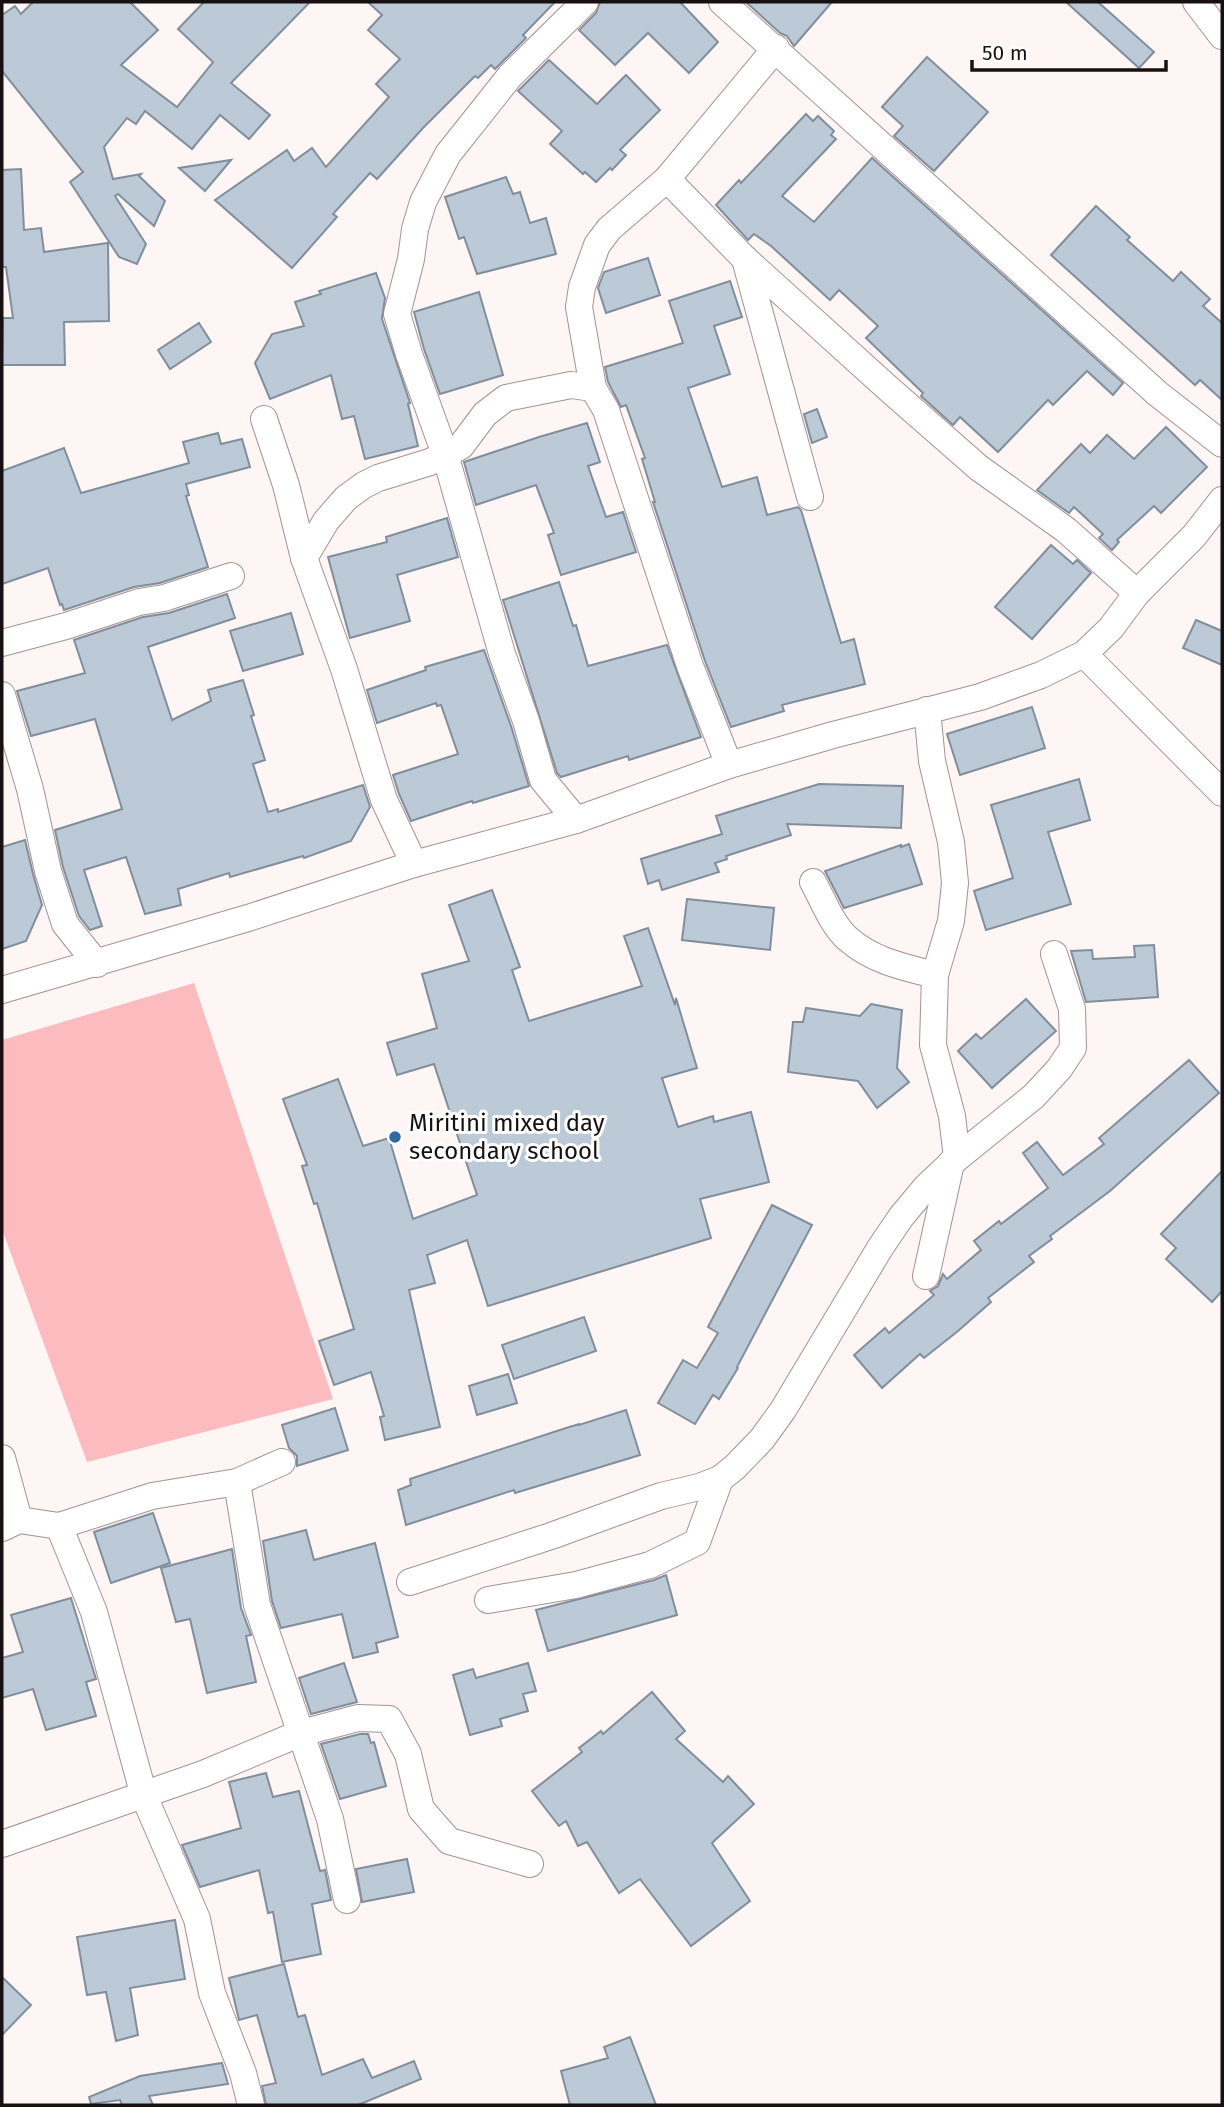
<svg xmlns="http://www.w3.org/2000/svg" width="1224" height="2107" viewBox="0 0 1224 2107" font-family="'Fira Sans',sans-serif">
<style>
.green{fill:#fbbbbf}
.building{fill:#bccad8;stroke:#818e9b;stroke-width:2}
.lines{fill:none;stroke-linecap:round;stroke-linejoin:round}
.minor-casing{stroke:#a69192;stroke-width:28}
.minor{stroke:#fff;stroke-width:26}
.poi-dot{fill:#2d6ba2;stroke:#fff;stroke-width:2.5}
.labels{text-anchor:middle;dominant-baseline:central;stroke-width:6;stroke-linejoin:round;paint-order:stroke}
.poi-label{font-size:24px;fill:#181111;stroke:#fff;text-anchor:start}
</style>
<rect width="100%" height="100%" fill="#fef5f5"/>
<!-- green -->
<polygon class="green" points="194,983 333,1399 87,1462 2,1229 2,1040"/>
<!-- building -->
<g class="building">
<polygon points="33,2 130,2 158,30 121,65 177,107 213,62 178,29 204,2 310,2 231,83 270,115 249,139 220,115 192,149 145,111 136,124 127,118 104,147 113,179 141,174 139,176 165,201 154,226 118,194 115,196 146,244 137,264 119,257 70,182 83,172 2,71 2,15 15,6 21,14"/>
<polygon points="368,2 555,2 523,35 526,38 495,69 491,65 478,78 475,76 422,129 377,179 370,173 333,214 337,217 292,268 215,200 287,150 294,161 312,148 326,167 389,97 376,84 400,59 368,30 382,15"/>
<polygon points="600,2 680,2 718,42 689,73 648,33 615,65 579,30 596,13"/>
<polygon points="746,2 832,2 794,46 787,36 780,33"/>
<polygon points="1066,2 1098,2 1154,52 1139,68"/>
<polygon points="927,57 988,112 934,171 894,136 903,126 882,107"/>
<polygon points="549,60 597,104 626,75 660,110 620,150 626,155 612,170 610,168 596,182 585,172 583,174 550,144 562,131 518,91"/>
<polygon points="806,114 813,121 818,116 834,131 831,135 836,139 782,196 814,222 872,158 1123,383 1113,395 1087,371 1053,405 1048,400 998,452 960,417 953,425 921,396 923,393 866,338 878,326 839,290 830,300 771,246 754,234 748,240 716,205 739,180 741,183"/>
<polygon points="231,160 205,191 179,168"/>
<polygon points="21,169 24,230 41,228 44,252 108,243 109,321 64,322 65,365 2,365 3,318 13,318 6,267 2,267 2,170"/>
<polygon points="506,177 513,194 520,192 530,223 546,218 556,254 477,274 464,237 459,239 445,197"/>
<polygon points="1096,206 1130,237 1127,240 1173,281 1181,272 1210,299 1203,306 1222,323 1222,400 1200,380 1195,385 1051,255"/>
<polygon points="648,258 660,295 606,313 598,288 604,272"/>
<polygon points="376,273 385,298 382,319 410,403 408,404 418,446 365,459 354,416 342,419 331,375 270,399 255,363 272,334 304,326 295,302 321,294 319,291"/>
<polygon points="730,281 742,317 714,326 730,374 688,388 722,487 757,477 767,515 798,507 801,510 841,643 854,639 865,684 782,705 784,711 731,727 705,661 653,502 655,502 642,459 645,458 626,405 621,407 608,382 605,367 683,343 669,301"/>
<polygon points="479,292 503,375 440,394 424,349 414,312"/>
<polygon points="199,323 211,342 170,369 158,350"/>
<polygon points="817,409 827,437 812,443 804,414"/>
<polygon points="587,423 600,462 588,466 606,517 623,512 636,552 561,575 548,535 554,533 536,485 476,505 464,462 539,437"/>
<polygon points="1166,427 1207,467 1161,513 1154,506 1117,540 1119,542 1112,550 1099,538 1103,534 1074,507 1069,513 1037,490 1081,444 1090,453 1107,435 1134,459"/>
<polygon points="218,433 221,444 242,439 250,467 186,484 189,495 186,496 208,567 160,583 134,587 64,610 62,604 60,605 48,568 2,584 2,471 64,448 81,493 189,463 183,442"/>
<polygon points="447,518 458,557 397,575 410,621 350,638 328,557 387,542 386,537"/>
<polygon points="1051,545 1073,564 1077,560 1091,573 1032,639 995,607"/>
<polygon points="559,582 573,626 576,625 588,666 667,645 701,737 629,760 628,756 561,777 557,773 503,600"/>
<polygon points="227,594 235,618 148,647 172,720 211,701 208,690 243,680 254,715 251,716 265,760 253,764 268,812 278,809 278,812 363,785 370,807 351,841 304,858 303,856 230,877 229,873 178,889 181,905 145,914 126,857 84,870 102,926 90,930 79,916 63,867 55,830 122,809 95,719 31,736 17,691 85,673 74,640 143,617 169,613"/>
<polygon points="291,613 303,654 243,671 230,631"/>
<polygon points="1196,620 1222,631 1222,665 1183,648"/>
<polygon points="484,650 511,726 529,786 473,803 472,801 411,821 399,794 393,775 458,754 441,705 437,706 436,703 377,723 367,690 426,670 425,667"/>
<polygon points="1032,707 1045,748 960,775 947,734"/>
<polygon points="1079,779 1090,820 1048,832 1071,904 986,930 974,891 1013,878 991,805"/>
<polygon points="819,784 903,786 901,828 787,824 791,835 726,856 727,859 715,863 719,872 662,890 659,880 648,884 641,859 722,834 716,816"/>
<polygon points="25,840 33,874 42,905 26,941 2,949 2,847"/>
<polygon points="909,844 922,884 844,908 825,871 901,845 901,847"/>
<polygon points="492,890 520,967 512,970 529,1021 642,986 624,936 648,928 675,1005 676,998 697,1068 662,1078 678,1127 713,1116 714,1122 751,1112 769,1182 700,1199 711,1238 488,1306 467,1240 427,1255 435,1283 409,1290 440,1427 385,1440 380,1417 384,1416 371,1372 334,1385 319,1341 354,1329 317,1203 314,1204 302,1166 307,1165 283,1099 338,1079 363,1146 389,1138 413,1219 477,1195 434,1064 397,1075 387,1043 437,1028 422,974 469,961 449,905"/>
<polygon points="687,899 774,908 770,950 682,940"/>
<polygon points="1154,945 1158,997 1086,1002 1071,951 1092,950 1093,959 1135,957 1134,946"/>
<polygon points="1026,999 1056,1031 992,1088 958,1051 976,1034 981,1039"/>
<polygon points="871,1004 902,1010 897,1068 909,1082 877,1108 858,1081 788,1072 793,1022 803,1022 806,1008 860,1016"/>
<polygon points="1189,1060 1219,1093 1110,1191 1050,1236 1052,1239 1029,1256 1034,1262 988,1298 991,1302 958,1331 924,1358 920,1354 882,1388 854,1355 885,1328 889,1333 934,1295 930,1291 938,1286 943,1274 947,1279 981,1250 974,1241 999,1221 1001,1224 1048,1188 1023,1153 1037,1142 1063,1175 1104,1144 1099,1138"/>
<polygon points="1222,1171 1222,1291 1212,1302 1166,1259 1176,1248 1161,1234"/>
<polygon points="772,1205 812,1225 737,1367 738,1368 719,1399 713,1395 695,1424 658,1403 683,1360 697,1368 718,1333 708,1327"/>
<polygon points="584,1317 596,1351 514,1379 502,1345"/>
<polygon points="508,1374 517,1403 477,1415 469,1386"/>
<polygon points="335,1408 348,1450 297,1466 297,1456 289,1448 282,1425"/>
<polygon points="626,1410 640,1455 515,1493 514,1490 406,1525 398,1490 411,1485 410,1479 566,1428 579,1424 579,1425"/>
<polygon points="153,1513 170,1563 111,1583 94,1532"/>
<polygon points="306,1530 314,1560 375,1543 398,1637 376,1643 378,1652 353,1658 342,1614 281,1628 272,1601 263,1541"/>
<polygon points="232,1549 241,1608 251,1635 246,1636 256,1682 207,1693 190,1619 176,1622 161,1568"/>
<polygon points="666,1575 677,1615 548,1651 536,1610 654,1580"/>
<polygon points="71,1598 96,1679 86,1682 96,1716 46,1730 33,1689 2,1698 2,1658 23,1652 11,1615"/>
<polygon points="344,1663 357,1702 311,1714 299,1678"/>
<polygon points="528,1663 536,1691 523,1694 528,1711 500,1719 502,1726 470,1735 453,1675 473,1669 476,1678"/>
<polygon points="652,1692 685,1731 676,1739 723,1782 728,1776 754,1804 712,1843 750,1901 691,1946 640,1879 619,1893 587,1842 578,1846 566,1821 559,1826 532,1791 582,1752 579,1748 601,1731 603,1734"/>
<polygon points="360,1734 368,1734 371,1743 374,1742 386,1786 340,1799 321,1744"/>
<polygon points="266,1773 273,1797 299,1791 320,1871 325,1870 331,1900 312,1904 321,1954 282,1962 273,1912 268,1913 259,1870 200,1887 182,1845 241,1828 229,1782"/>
<polygon points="407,1859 414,1892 362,1902 356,1869"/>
<polygon points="175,1920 185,1979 130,1988 138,2035 116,2041 106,1992 87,1995 77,1937"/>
<polygon points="284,1964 298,2017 305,2015 322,2075 363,2059 372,2078 414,2061 421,2079 358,2105 266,2105 262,2086 276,2083 257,2015 239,2020 229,1978"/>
<polygon points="2,1977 31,2005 2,2035"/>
<polygon points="630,2037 656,2105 570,2105 561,2071 608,2058 604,2047"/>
<polygon points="222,2063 228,2084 149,2096 153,2105 122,2105 120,2100 91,2104 89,2097 140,2076"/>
</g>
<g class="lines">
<defs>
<g id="minor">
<polyline points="722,2 1158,394 1222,444"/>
<polyline points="1196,2 1222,36"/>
<polyline points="667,179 745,259 890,390 979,468 1066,530 1137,593"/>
<polyline points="745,259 810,497"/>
<polyline points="264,419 286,485 304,558 344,669 384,800 414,864"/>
<polyline points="304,558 326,521 346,498 364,485 378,478 430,462 461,446 485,414 506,398 571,385 593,388"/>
<polyline points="2,643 66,626 139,602 164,598 231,576"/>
<polyline points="1084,654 1222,793"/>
<polyline points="2,695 30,789 48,871 65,924 97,964"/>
<polyline points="927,710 932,761 951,842 955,883 951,921 935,975 933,1045 952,1116 957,1158"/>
<polyline points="729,765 690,666 606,410 593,388 579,307 582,287 597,245 609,229 667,179 776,48"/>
<polyline points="576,820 543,780 526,721 502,654 445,454 409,354 397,314 411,259 415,229 423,202 448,154 510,76 585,2"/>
<path d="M 813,882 C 823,900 832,925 848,939 C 873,961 904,967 935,975"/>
<polyline points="2,990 248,918 414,864 576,820 729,765 833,735 980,697 1041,675 1084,654 1111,628 1137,593 1194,536 1222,500"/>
<polyline points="926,1276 951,1163"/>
<polyline points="2,1458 19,1520"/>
<polyline points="237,1482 257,1605 330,1819 347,1900"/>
<polyline points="59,1526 94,1612 144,1796 197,1919 212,1993 243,2073 251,2105"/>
<polyline points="2,1528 19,1520 59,1526 152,1496 237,1482 282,1462"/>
<polyline points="410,1582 551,1536 661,1496 699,1487 720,1479 735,1467 762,1439 783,1410 880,1248 901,1217 926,1187 957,1158 1034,1096 1059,1069 1073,1048 1072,1009 1054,954"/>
<polyline points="488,1600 576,1585 650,1565 697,1542 720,1479"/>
<polyline points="2,1844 203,1774 301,1733 358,1718 389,1719 408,1754 421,1809 449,1841 530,1864"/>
</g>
</defs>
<!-- minor casing -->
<use href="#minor" class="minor-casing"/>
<!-- minor -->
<use href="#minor" class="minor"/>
</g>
<!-- markers -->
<circle class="poi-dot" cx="395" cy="1137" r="7"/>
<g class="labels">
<!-- poi labels -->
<g class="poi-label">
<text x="409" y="1123">Miritini mixed day<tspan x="409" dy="28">secondary school</tspan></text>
</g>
</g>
<!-- border -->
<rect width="1224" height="2107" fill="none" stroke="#181111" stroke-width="7"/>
<!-- scale -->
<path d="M972 60v10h194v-10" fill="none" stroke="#181111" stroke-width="3.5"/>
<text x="982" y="60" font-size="21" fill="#181111" stroke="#ffffff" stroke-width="5" paint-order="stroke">50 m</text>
</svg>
